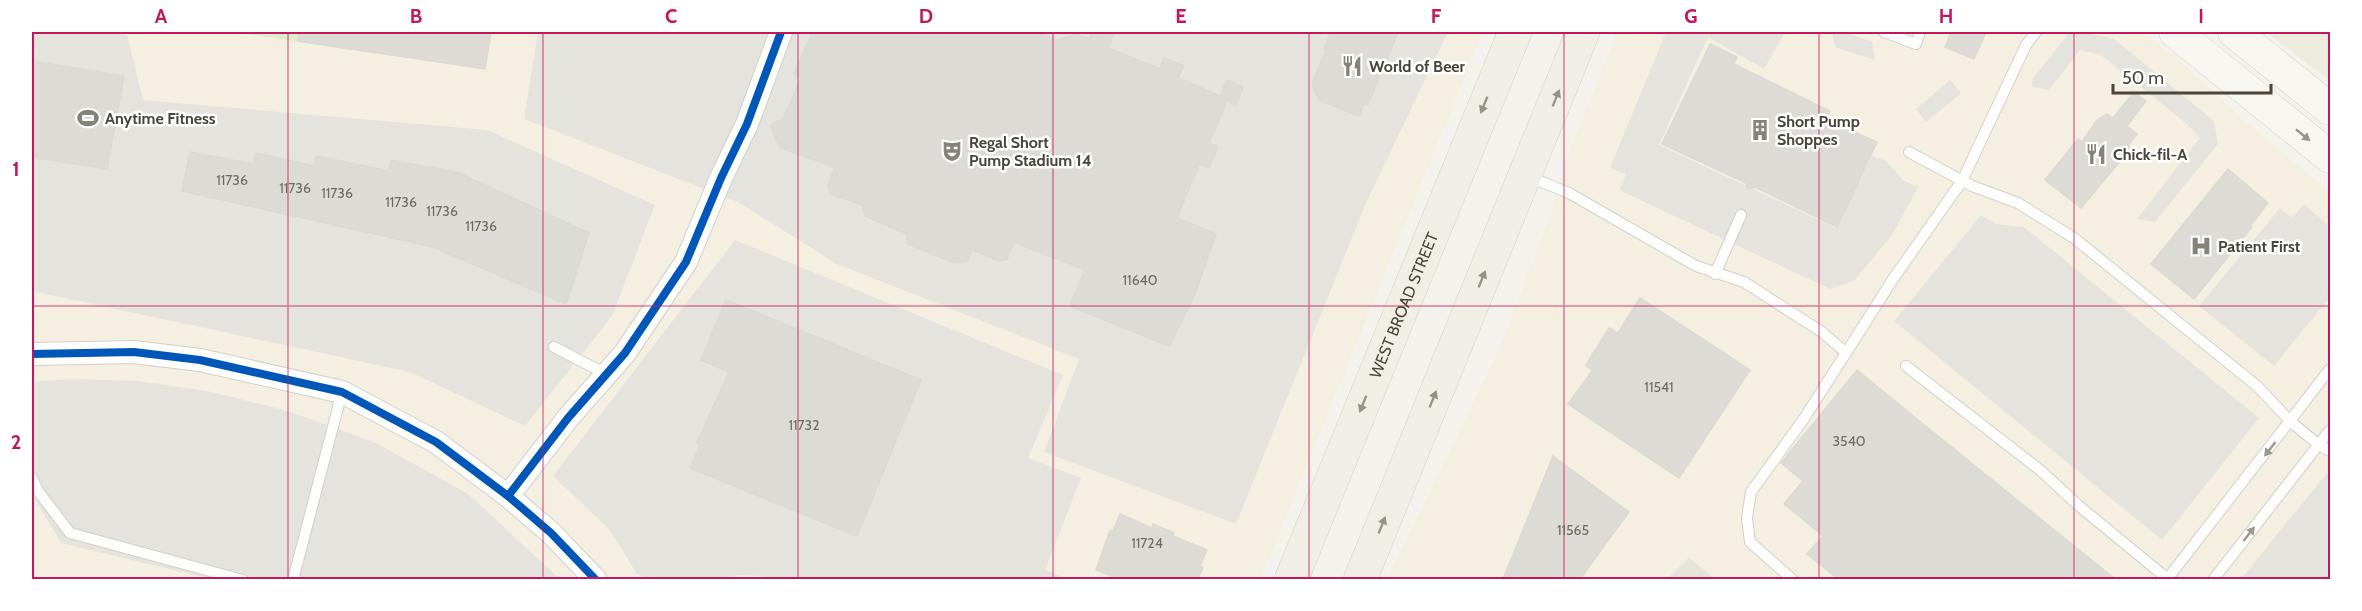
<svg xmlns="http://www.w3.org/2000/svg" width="2362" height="611" viewBox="0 0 2362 611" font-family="Cabin,sans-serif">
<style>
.residential{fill:#e7e4db}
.commercial{fill:#f5efe1}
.education{fill:#edebdd}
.green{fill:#dcedce}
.parking{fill:#e5e3de;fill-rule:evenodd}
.building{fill:#dddbd5;stroke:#dbd9d3;stroke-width:1.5}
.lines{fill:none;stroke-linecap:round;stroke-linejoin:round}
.service-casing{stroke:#d1d0cb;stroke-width:12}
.minor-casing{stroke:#d1d0cb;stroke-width:24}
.secondary-casing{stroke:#d2d0c4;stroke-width:33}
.primary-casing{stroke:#d5d0bb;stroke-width:34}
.service{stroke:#fdfdfc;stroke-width:10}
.minor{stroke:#fdfdfc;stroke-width:22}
.secondary{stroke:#f7f6f1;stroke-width:32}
.primary{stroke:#f1efe5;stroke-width:33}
.cycleway-casing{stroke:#fff;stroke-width:11}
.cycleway{stroke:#0057b8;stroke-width:8}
.oneway{fill:#959286}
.oneway2{fill:#98958b}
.oneway3{fill:#9b9890}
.grid{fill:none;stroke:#c2185b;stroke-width:1.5;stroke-opacity:0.55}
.labels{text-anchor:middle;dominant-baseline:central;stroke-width:5;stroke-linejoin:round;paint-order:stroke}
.number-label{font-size:14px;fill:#706b60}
.poi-label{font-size:16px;font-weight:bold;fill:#4a4538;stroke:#fff;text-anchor:start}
.street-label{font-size:16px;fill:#4a4538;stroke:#fff}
.neatline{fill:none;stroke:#c2185b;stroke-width:2}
.grid-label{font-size:20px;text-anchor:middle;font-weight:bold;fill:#c2185b}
</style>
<rect width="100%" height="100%" fill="#f3f2ed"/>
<!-- residential -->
<polygon class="residential" points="1689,557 1716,579 1666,580"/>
<!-- commercial -->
<g class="commercial">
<polygon points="32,32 1483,32 1260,580 32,579"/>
<polygon points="1617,32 2142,32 2186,66 2241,118 2330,192 2330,579 1716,580 1689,557 1666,579 1386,580 1500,348 1552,211 1566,161"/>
</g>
<!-- education -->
<polygon class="education" points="2266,32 2330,32 2330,81"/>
<!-- green -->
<polygon class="green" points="233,32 357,32 354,50"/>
<!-- parking -->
<g class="parking">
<path d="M 32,32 L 109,32 L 127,35 L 143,100 L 487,130 L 655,205 L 612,316 L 525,426 L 410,372 L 32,291 L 32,157 L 107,169 L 124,76 L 32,61 ZM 190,152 L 253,164 L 256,153 L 314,166 L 317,156 L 389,171 L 391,161 L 412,241 L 183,191 Z"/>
<path d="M 538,32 L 847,32 L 844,40 L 820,32 L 811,35 L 794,74 L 801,78 L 783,119 L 770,125 L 780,148 L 835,167 L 828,184 L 830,194 L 855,202 L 865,196 L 863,206 L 865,216 L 907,234 L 907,245 L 955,263 L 968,261 L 972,250 L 999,261 L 1007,259 L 1014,242 L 1073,266 L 1083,255 L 1104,201 L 1108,202 L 1124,161 L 1123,154 L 1095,143 L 1101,127 L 1101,120 L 1065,106 L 1064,101 L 1014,81 L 1016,76 L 1067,96 L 1070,103 L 1104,115 L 1109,127 L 1104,140 L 1126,150 L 1131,163 L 1121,188 L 1179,213 L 1199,164 L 1210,167 L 1218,147 L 1209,143 L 1227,101 L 1236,105 L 1243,87 L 1227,81 L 1220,96 L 1178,78 L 1183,66 L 1165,58 L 1160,69 L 1108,48 L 1113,34 L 1107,32 L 1331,32 L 1324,48 L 1326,50 L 1313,82 L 1315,84 L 1314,88 L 1319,100 L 1359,116 L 1364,103 L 1369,104 L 1398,32 L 1448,32 L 1366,203 L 1236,524 L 1044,452 L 1079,359 L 837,264 L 738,202 L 524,119 ZM 1116,194 L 1216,234 L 1195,294 L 1169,346 L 1070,306 Z"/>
<polygon points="1034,32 1092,32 1089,39 1076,34 1064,38 1062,42 1048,36 1046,42 1031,36"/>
<polygon points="1666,32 1779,32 1784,34 1764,69 1708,37 1659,145 1836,228 1872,156 1886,161 1903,180 1918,187 1892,235 1854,281 1830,289 1619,190 1626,174 1610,168"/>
<polygon points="1832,32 1845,32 1872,42 1875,60 1835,47"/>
<polygon points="2070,32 2082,32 2114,39 2214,121 2218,144 2155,222 2137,219 2200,138 2187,124 2101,55 2080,50 2049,90 2032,87 2033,78"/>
<polygon points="1950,80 1961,93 1926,122 1916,109"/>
<polygon points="2304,204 2330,227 2330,297 2274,366 2199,306 2280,208 2292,218"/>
<polygon points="1981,215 1995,224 2024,227 2259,418 2162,540 1894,321"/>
<polygon points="735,240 1063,375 1028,458 1081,478 1045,570 1069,579 769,580 761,576 739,575 723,579 650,580 637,574 609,529 553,476"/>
<polygon points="69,379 138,381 207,391 288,411 376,443 468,494 560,579 211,579 61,543 32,494 32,382"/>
<polygon points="2327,473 2330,476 2330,579 2241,579"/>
</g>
<!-- building -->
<g class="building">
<polygon points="299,32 491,32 485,69 298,41"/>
<polygon points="821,32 1034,32 1058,40 1076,34 1089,39 1092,32 1114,32 1108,48 1160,69 1164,58 1184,66 1178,78 1220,96 1227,80 1243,87 1236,105 1227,101 1209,143 1218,147 1209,168 1199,164 1177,218 1216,234 1195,294 1169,346 1070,306 1085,270 1014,242 1007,259 999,261 972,250 968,261 955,263 907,244 907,234 865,216 863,205 830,194 828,184 835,167 780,148 770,125 783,119 801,78 794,74 811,35"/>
<polygon points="1331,32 1398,32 1368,105 1364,103 1359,116 1319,100 1312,85 1326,50 1324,49"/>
<polygon points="1951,32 1986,32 1974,59 1945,47"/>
<polygon points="1710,44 1737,57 1734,64 1830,111 1826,119 1877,142 1837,227 1755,187 1748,189 1746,183 1662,144"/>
<polygon points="32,61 124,76 107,169 32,157"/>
<polygon points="2134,92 2146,101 2127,126 2137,134 2128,145 2131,148 2081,208 2045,180 2078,139 2082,142 2097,120 2107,114 2113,118"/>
<polygon points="190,152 253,164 256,153 314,166 317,156 389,171 391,160 457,172 589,233 566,304 433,247 182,191"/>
<polygon points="2228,169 2268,203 2250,226 2252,227 2194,299 2151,264"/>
<polygon points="1640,298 1750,370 1679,478 1568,404 1592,371 1586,365 1609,328 1618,333"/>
<polygon points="726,300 921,380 857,536 690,468 700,445 697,443 729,372 701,360"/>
<polygon points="1857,370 1917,419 2115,579 1838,579 1807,554 1823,536 1784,504 1803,481 1781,463"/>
<polygon points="1553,456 1629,512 1580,579 1503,579"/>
<polygon points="1120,514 1152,528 1153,524 1174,533 1173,536 1207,550 1200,566 1203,567 1198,579 1120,579 1096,570 1110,530 1113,531"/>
</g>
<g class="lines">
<defs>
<g id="service">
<polyline points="1884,32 1916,44 1920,32"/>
<polyline points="1909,152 1972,186 2018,203 2074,238 2257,386 2291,422 2319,445 2330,451"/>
<polyline points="1527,176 1569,193 1696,266 1744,282 1822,332 1846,353 1893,279 1962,181 2026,45 2036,32"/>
<polyline points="1715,274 1741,215"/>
<polyline points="554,347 606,374"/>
<polyline points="1906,366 2040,470 2079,506 2169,580"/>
<polyline points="32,478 38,491 70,533 243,580"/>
<polyline points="2168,578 2330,369"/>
<polyline points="293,580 342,392"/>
<polyline points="1793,580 1750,542 1747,518 1751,492 1803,420 1846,353"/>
<polyline points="2213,580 2330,430"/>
</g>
<g id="minor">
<polyline points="32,354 134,352 200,360 342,392 436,442 508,496 551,533 596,580"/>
<polyline points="508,496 568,418 625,353 686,262 721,178 747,124 781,32"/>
</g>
<g id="secondary">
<polyline points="2175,32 2330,157"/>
<polyline points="2234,32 2330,109"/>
</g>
<g id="primary">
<path id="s1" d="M 1291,580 L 1515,32"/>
<polyline points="1360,580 1583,32"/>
</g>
</defs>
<!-- service casing -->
<use href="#service" class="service-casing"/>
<!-- minor casing -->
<use href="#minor" class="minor-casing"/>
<!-- secondary casing -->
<use href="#secondary" class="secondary-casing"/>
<!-- primary casing -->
<use href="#primary" class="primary-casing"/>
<!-- service -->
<use href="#service" class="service"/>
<!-- minor -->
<use href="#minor" class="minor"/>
<!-- secondary -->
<use href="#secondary" class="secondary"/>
<!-- primary -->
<use href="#primary" class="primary"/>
<defs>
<g id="cycleway">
<polyline points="32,354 134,352 200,360 342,392 436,442 508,496 551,533 596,580"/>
<polyline points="508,496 568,418 625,353 686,262 721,178 747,124 781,32"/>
</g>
</defs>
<!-- cycleway casing -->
<use href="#cycleway" class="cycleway-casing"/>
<!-- cycleway -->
<use href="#cycleway" class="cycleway"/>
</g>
<!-- one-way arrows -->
<defs><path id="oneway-solid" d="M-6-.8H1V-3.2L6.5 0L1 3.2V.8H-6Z" transform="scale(1.5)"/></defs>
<g class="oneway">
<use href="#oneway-solid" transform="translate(1556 98) rotate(-68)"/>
<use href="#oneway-solid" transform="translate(1484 105) rotate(112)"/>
<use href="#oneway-solid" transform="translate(1482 279) rotate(-68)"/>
<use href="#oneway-solid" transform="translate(1433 399) rotate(-68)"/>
<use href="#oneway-solid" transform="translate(1363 404) rotate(112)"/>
<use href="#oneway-solid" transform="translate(1382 525) rotate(-68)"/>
</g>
<use class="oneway2" href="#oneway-solid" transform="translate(2303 135) rotate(39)"/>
<g class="oneway3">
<use href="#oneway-solid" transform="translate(2270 449) rotate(128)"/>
<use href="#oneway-solid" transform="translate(2249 534) rotate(-52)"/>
</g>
<!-- grid -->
<path class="grid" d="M 288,32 L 288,580M 543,32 L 543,580M 798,32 L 798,580M 1053,32 L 1053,580M 1309,32 L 1309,580M 1564,32 L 1564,580M 1819,32 L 1819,580M 2074,32 L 2074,580M 32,306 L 2330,306"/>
<!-- icons -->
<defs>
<symbol id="restaurant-bare" viewBox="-9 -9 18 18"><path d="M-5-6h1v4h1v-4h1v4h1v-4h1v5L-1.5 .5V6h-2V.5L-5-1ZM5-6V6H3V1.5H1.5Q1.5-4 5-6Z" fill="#858277" stroke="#fff" stroke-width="2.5" paint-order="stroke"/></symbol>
<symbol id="stadium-bare" viewBox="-9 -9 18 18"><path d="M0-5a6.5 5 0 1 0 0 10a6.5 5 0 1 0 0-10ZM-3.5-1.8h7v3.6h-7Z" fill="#858277" stroke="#fff" stroke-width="2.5" paint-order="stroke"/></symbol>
<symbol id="building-bare" viewBox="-9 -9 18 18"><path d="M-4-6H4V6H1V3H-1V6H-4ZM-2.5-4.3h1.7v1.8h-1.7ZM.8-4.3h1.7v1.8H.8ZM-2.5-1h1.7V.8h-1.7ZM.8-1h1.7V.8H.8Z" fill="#858277" stroke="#fff" stroke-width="2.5" paint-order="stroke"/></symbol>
<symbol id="theatre-bare" viewBox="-9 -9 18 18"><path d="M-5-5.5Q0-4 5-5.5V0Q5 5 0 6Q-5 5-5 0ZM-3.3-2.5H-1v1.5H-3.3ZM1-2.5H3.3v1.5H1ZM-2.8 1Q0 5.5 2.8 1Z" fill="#858277" stroke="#fff" stroke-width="2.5" paint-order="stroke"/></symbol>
<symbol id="hospital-bare" viewBox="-9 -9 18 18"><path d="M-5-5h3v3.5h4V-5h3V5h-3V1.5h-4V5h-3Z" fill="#858277" stroke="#fff" stroke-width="2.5" paint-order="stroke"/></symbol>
</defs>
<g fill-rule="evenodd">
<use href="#restaurant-bare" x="1337" y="51" width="30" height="30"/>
<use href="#stadium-bare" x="73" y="103" width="30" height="30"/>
<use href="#building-bare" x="1745" y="115" width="30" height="30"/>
<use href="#theatre-bare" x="937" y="136" width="30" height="30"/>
<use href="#restaurant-bare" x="2081" y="139" width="30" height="30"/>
<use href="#hospital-bare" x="2186" y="231" width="30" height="30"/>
</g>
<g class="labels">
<!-- number labels -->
<g class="number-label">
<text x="232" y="180">11736</text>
<text x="295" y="188">11736</text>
<text x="337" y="193">11736</text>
<text x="401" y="202">11736</text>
<text x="442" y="211">11736</text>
<text x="481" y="226">11736</text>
<text x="1140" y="280">11640</text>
<text x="1659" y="387">11541</text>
<text x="804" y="425">11732</text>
<text x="1849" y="441">3540</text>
<text x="1573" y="530">11565</text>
<text x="1147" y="543">11724</text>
</g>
<!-- poi labels -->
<g class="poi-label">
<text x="1369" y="66">World of Beer</text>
<text x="105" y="118">Anytime Fitness</text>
<text x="1777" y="121">Short Pump<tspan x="1777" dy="18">Shoppes</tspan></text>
<text x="969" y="142">Regal Short<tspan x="969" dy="18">Pump Stadium 14</tspan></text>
<text x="2113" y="154">Chick-fil-A</text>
<text x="2218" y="246">Patient First</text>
</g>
<!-- street labels -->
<g class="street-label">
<text stroke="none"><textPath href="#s1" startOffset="297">WEST BROAD STREET</textPath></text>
</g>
</g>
<!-- border -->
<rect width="2362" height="611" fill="none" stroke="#ffffff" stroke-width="66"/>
<!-- scale -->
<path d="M2113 84v9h158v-9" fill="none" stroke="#4a4538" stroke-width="3"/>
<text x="2122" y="84" font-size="18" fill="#4a4538" stroke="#ffffff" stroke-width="4.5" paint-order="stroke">50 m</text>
<rect x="33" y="33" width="2296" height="545" class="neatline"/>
<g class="grid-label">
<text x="161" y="23">A</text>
<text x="416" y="23">B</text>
<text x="671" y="23">C</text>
<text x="926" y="23">D</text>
<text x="1181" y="23">E</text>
<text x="1436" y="23">F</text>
<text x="1691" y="23">G</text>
<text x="1946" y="23">H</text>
<text x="2201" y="23">I</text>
<text x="16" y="176">1</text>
<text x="16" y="449">2</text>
</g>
</svg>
